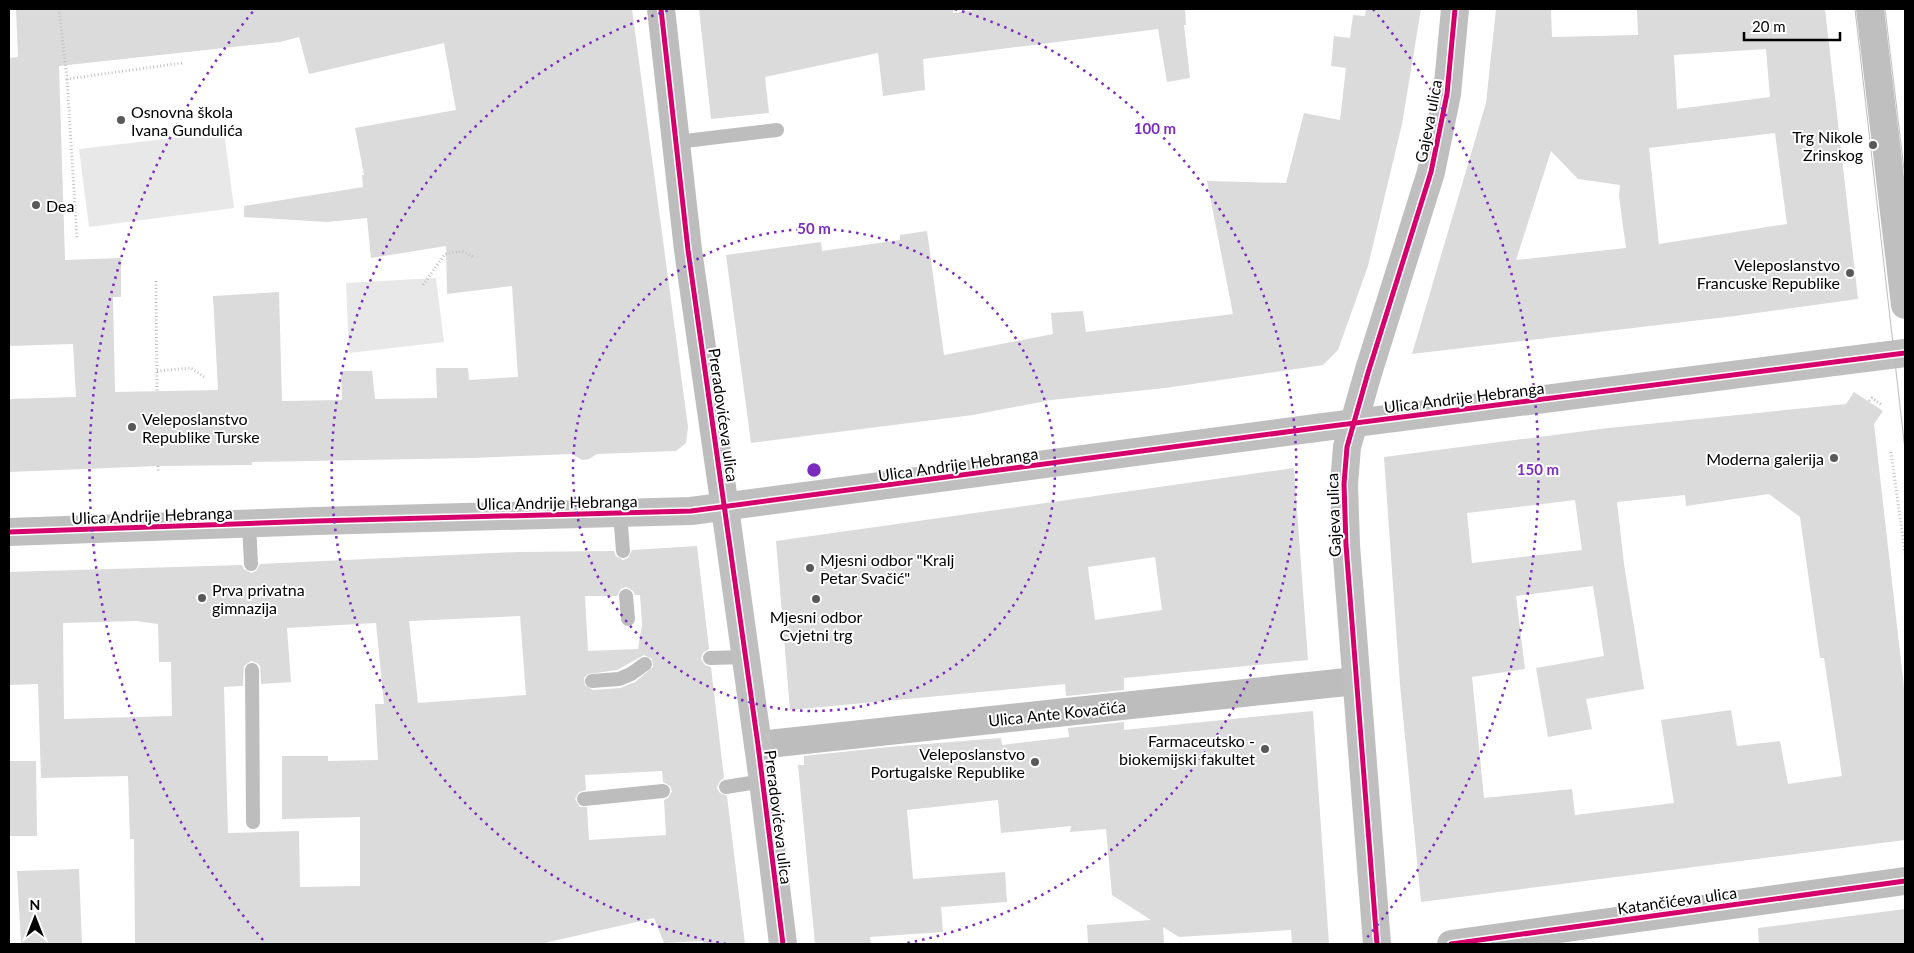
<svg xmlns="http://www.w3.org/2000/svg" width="1914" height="953" viewBox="0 0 1914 953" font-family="Lato,sans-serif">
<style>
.green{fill:#e8e8e8}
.building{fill:#dbdbdb;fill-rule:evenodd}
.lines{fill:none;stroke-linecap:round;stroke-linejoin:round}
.path{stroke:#c2c2c2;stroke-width:3;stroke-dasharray:1 2.5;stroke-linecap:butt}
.lane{stroke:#bdbdbd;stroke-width:14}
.street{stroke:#bdbdbd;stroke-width:28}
.secondary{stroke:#bfbfbf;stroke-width:28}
.tram{stroke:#bdbdbd;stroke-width:1}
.cycleway-casing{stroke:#fff;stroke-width:8}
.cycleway{stroke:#d6006c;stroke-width:5}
.ring{fill:none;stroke:#7b2cbf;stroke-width:2.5;stroke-dasharray:2.5 5}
.poi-dot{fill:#595959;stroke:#fff;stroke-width:2}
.labels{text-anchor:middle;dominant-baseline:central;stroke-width:4;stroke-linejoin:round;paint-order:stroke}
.poi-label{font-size:16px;fill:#000;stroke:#fff;text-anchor:start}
.street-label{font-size:16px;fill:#000;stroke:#fff}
.centre{fill:#7b2cbf;stroke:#fff;stroke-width:2.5}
.ring-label{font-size:15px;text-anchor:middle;font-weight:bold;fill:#7b2cbf;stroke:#fff;stroke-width:4;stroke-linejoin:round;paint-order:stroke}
</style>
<rect width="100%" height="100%" fill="#fff"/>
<!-- green -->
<g class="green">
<polygon points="224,132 234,208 89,227 79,149"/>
<polygon points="436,278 444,342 349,353 346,283"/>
</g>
<!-- building -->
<g class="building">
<path d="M 16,9 L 632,9 L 688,427 L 686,443 L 676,451 L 597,454 L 589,459 L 582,460 L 572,454 L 472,458 L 252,462 L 252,465 L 158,466 L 9,472 L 9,399 L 76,397 L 73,344 L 9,346 L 9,58 L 18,57 ZM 299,37 L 309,74 L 444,43 L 456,110 L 355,128 L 364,175 L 362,175 L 363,187 L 244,206 L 244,217 L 327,222 L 367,218 L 371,258 L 446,246 L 447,294 L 512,286 L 518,377 L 469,380 L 468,368 L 436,368 L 437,398 L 375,399 L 372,371 L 341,371 L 342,400 L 282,401 L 279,292 L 213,296 L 218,390 L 115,392 L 113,297 L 121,297 L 121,258 L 65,260 L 59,66 L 280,42 Z"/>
<polygon points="699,9 953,9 953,13 983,9 1185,9 1186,25 1184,25 1190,78 1167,82 1158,29 923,59 925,90 883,96 878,53 765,77 769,113 711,119"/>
<polygon points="1366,9 1421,9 1402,124 1368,266 1338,350 1323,365 1165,388 1051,400 973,415 751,443 726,255 821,242 822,251 900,240 900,235 927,231 944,355 1053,334 1051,313 1083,311 1086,332 1233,314 1207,181 1286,183 1304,113 1340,120 1346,68 1331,66 1334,36 1350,38 1353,15 1365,16"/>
<path d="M 1496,9 L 1551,9 L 1552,37 L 1638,35 L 1637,9 L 1825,9 L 1858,299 L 1735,316 L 1412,354 L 1486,103 ZM 1766,49 L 1770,97 L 1677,109 L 1674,55 ZM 1775,133 L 1787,224 L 1659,244 L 1649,148 ZM 1551,151 L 1578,179 L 1620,185 L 1619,196 L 1626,248 L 1516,260 Z"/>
<path d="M 1854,392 L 1883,411 L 1874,424 L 1905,696 L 1905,840 L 1421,902 L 1400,685 L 1384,457 L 1608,428 L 1846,404 ZM 1769,494 L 1800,517 L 1820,658 L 1824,658 L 1842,776 L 1788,784 L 1780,741 L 1737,746 L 1731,710 L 1661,720 L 1674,803 L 1575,815 L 1572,789 L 1484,798 L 1472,677 L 1525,669 L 1516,596 L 1593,586 L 1604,656 L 1536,668 L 1548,737 L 1592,729 L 1586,699 L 1644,689 L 1624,564 L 1617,502 L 1685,495 L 1686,506 ZM 1575,500 L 1582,550 L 1472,563 L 1467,513 Z"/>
<path d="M 1294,468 L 1308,660 L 1124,678 L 1124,690 L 1066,696 L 1065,684 L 790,710 L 776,541 ZM 1155,557 L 1162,610 L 1095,620 L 1088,567 Z"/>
<path d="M 697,546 L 709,649 L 703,653 L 701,659 L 705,665 L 711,667 L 724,778 L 720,781 L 717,788 L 720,793 L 727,796 L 745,944 L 704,944 L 703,941 L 664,943 L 654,918 L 540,944 L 135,944 L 134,839 L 130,839 L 128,776 L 41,778 L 38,684 L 9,685 L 9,572 L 242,565 L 244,569 L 251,573 L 256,571 L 260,564 L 518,552 L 614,551 L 616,556 L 623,560 L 628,558 L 632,550 ZM 626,587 L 633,591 L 635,595 L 640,595 L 642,625 L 638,649 L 588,651 L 585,596 L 617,596 L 621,589 ZM 520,616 L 526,695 L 418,703 L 409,621 ZM 136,621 L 158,624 L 159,662 L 171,662 L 172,716 L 64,719 L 63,623 ZM 376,623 L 384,704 L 375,704 L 378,760 L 328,761 L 328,756 L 282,756 L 282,819 L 360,817 L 360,886 L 300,887 L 299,831 L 228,833 L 224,687 L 243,686 L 244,666 L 251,661 L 257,663 L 260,666 L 261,684 L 291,682 L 287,628 ZM 644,655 L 652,659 L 653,667 L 635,682 L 620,688 L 593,690 L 585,685 L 584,678 L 588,674 L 617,670 ZM 662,771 L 663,782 L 670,786 L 672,791 L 668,798 L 664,800 L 666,835 L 589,840 L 587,807 L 580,807 L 575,799 L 579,792 L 586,790 L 585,775 Z"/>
<polygon points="1313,711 1329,944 1292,944 1291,930 1179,937 1163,927 1164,944 1088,944 1087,925 1151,920 1112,895 1106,829 1070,832 1071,826 1001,833 998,800 907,810 913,879 1005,872 1007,902 941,907 943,932 870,937 871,944 815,944 798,765 804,765 804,756 889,747 1001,738 1002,745 1069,737 1068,728 1124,722 1124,730"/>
<polygon points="9,761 36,761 37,836 9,836"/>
<polygon points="79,869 82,944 21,944 17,871"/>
<polygon points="1905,909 1905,944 1759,944 1758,928"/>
</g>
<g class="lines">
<!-- path -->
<g class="path">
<polyline points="59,9 67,79 182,63"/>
<polyline points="67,79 77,239"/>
<polyline points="156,281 157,391"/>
<polyline points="423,285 445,254 463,251 473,257"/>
<polyline points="157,371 191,368 204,377"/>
<polyline points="1869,401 1872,398 1882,405"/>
<polyline points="1891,452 1905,553"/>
<polyline points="158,466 158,472"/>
</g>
<!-- lane -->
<g class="lane">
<polyline points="677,142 777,130"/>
<polyline points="620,513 623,551"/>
<polyline points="249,524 251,564"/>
<polyline points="626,596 628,619"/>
<polyline points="710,658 746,657"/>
<polyline points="252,670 253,822"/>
<polyline points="592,681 619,679 631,674 645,664"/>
<polyline points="726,787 763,781"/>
<polyline points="584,799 663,791"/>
</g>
<!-- street -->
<g class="street">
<polyline points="661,9 688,250 725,508"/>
<polyline points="758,745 1356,681"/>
<polyline points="1451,944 1905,881"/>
</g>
<!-- secondary -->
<g class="secondary">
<polyline points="1870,9 1905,305"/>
<polyline points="725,508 763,781 783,944"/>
<polyline points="9,532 316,521 691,511 1316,428 1905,353"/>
<polyline points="1377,944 1346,545 1344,484 1347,447 1368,373 1431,172 1447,94 1455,9"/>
</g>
<!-- tram -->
<g class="tram">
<polyline points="1855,9 1905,450"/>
<polyline points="1885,9 1905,178"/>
</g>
<defs>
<g id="cycleway">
<polyline points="661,9 688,250 758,745 783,944"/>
<polyline points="9,532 316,521 691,511 1316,428 1905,353"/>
<polyline points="1377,944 1346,545 1344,484 1347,447 1368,373 1431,172 1447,94 1455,9"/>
<polyline points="1451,944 1905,881"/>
</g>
</defs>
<!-- cycleway casing -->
<use href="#cycleway" class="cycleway-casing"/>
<!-- cycleway -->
<use href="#cycleway" class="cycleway"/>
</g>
<!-- distance rings -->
<g class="ring">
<circle cx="814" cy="470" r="241"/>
<path d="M726 944A482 482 0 0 1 673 9M955 9A482 482 0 0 1 902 944"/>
<path d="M263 940A724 724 0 0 1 255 9M1373 9A724 724 0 0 1 1365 940"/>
</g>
<!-- markers -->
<g class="poi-dot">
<circle cx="121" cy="120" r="5"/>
<circle cx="1873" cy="145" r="5"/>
<circle cx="36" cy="205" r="5"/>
<circle cx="1850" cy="273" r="5"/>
<circle cx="132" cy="427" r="5"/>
<circle cx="1834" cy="458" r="5"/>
<circle cx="810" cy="568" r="5"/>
<circle cx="202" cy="598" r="5"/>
<circle cx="816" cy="599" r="5"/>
<circle cx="1265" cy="749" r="5"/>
<circle cx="1035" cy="762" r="5"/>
</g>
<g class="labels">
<!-- poi labels -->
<g class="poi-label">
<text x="131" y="111">Osnovna škola<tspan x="131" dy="18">Ivana Gundulića</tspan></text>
<text x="1863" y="136" text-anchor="end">Trg Nikole<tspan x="1863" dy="18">Zrinskog</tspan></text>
<text x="46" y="205">Dea</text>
<text x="1840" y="264" text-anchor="end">Veleposlanstvo<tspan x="1840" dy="18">Francuske Republike</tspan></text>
<text x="142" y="418">Veleposlanstvo<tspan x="142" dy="18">Republike Turske</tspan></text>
<text x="1824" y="458" text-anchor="end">Moderna galerija</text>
<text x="820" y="559">Mjesni odbor "Kralj<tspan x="820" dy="18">Petar Svačić"</tspan></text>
<text x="212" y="589">Prva privatna<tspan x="212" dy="18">gimnazija</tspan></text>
<text x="816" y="616" text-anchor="middle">Mjesni odbor<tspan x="816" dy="18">Cvjetni trg</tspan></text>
<text x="1255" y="740" text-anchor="end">Farmaceutsko -<tspan x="1255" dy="18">biokemijski fakultet</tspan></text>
<text x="1025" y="753" text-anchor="end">Veleposlanstvo<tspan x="1025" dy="18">Portugalske Republike</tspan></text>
</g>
<!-- street labels -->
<g class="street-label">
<text transform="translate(1428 121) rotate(-79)">Gajeva ulica</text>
<text transform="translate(1464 397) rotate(-7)">Ulica Andrije Hebranga</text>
<text transform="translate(724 415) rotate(82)">Preradovićeva ulica</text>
<text transform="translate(958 464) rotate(-8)">Ulica Andrije Hebranga</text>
<text transform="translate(557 502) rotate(-1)">Ulica Andrije Hebranga</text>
<text transform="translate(152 515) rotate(-2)">Ulica Andrije Hebranga</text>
<text transform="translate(1333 515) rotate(-92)">Gajeva ulica</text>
<text transform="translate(1057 713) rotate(-6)">Ulica Ante Kovačića</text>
<text transform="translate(779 817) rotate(83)">Preradovićeva ulica</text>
<text transform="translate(1677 900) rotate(-8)">Katančićeva ulica</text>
</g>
</g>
<circle cx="814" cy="470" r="8" class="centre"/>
<g class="ring-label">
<text x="1155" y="134">100 m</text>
<text x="814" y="234">50 m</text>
<text x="1538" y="475">150 m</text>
</g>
<!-- border -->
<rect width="1914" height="953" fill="none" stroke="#000000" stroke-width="20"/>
<!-- north arrow -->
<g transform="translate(35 918)" stroke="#ffffff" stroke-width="4" paint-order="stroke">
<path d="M0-4L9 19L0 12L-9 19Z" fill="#000000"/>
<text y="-8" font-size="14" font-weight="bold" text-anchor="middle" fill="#000000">N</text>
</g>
<!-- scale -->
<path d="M1744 32v8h96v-8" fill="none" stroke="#000000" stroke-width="2.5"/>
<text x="1752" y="32" font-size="15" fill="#000000" stroke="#ffffff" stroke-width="4" paint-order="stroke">20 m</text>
</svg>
